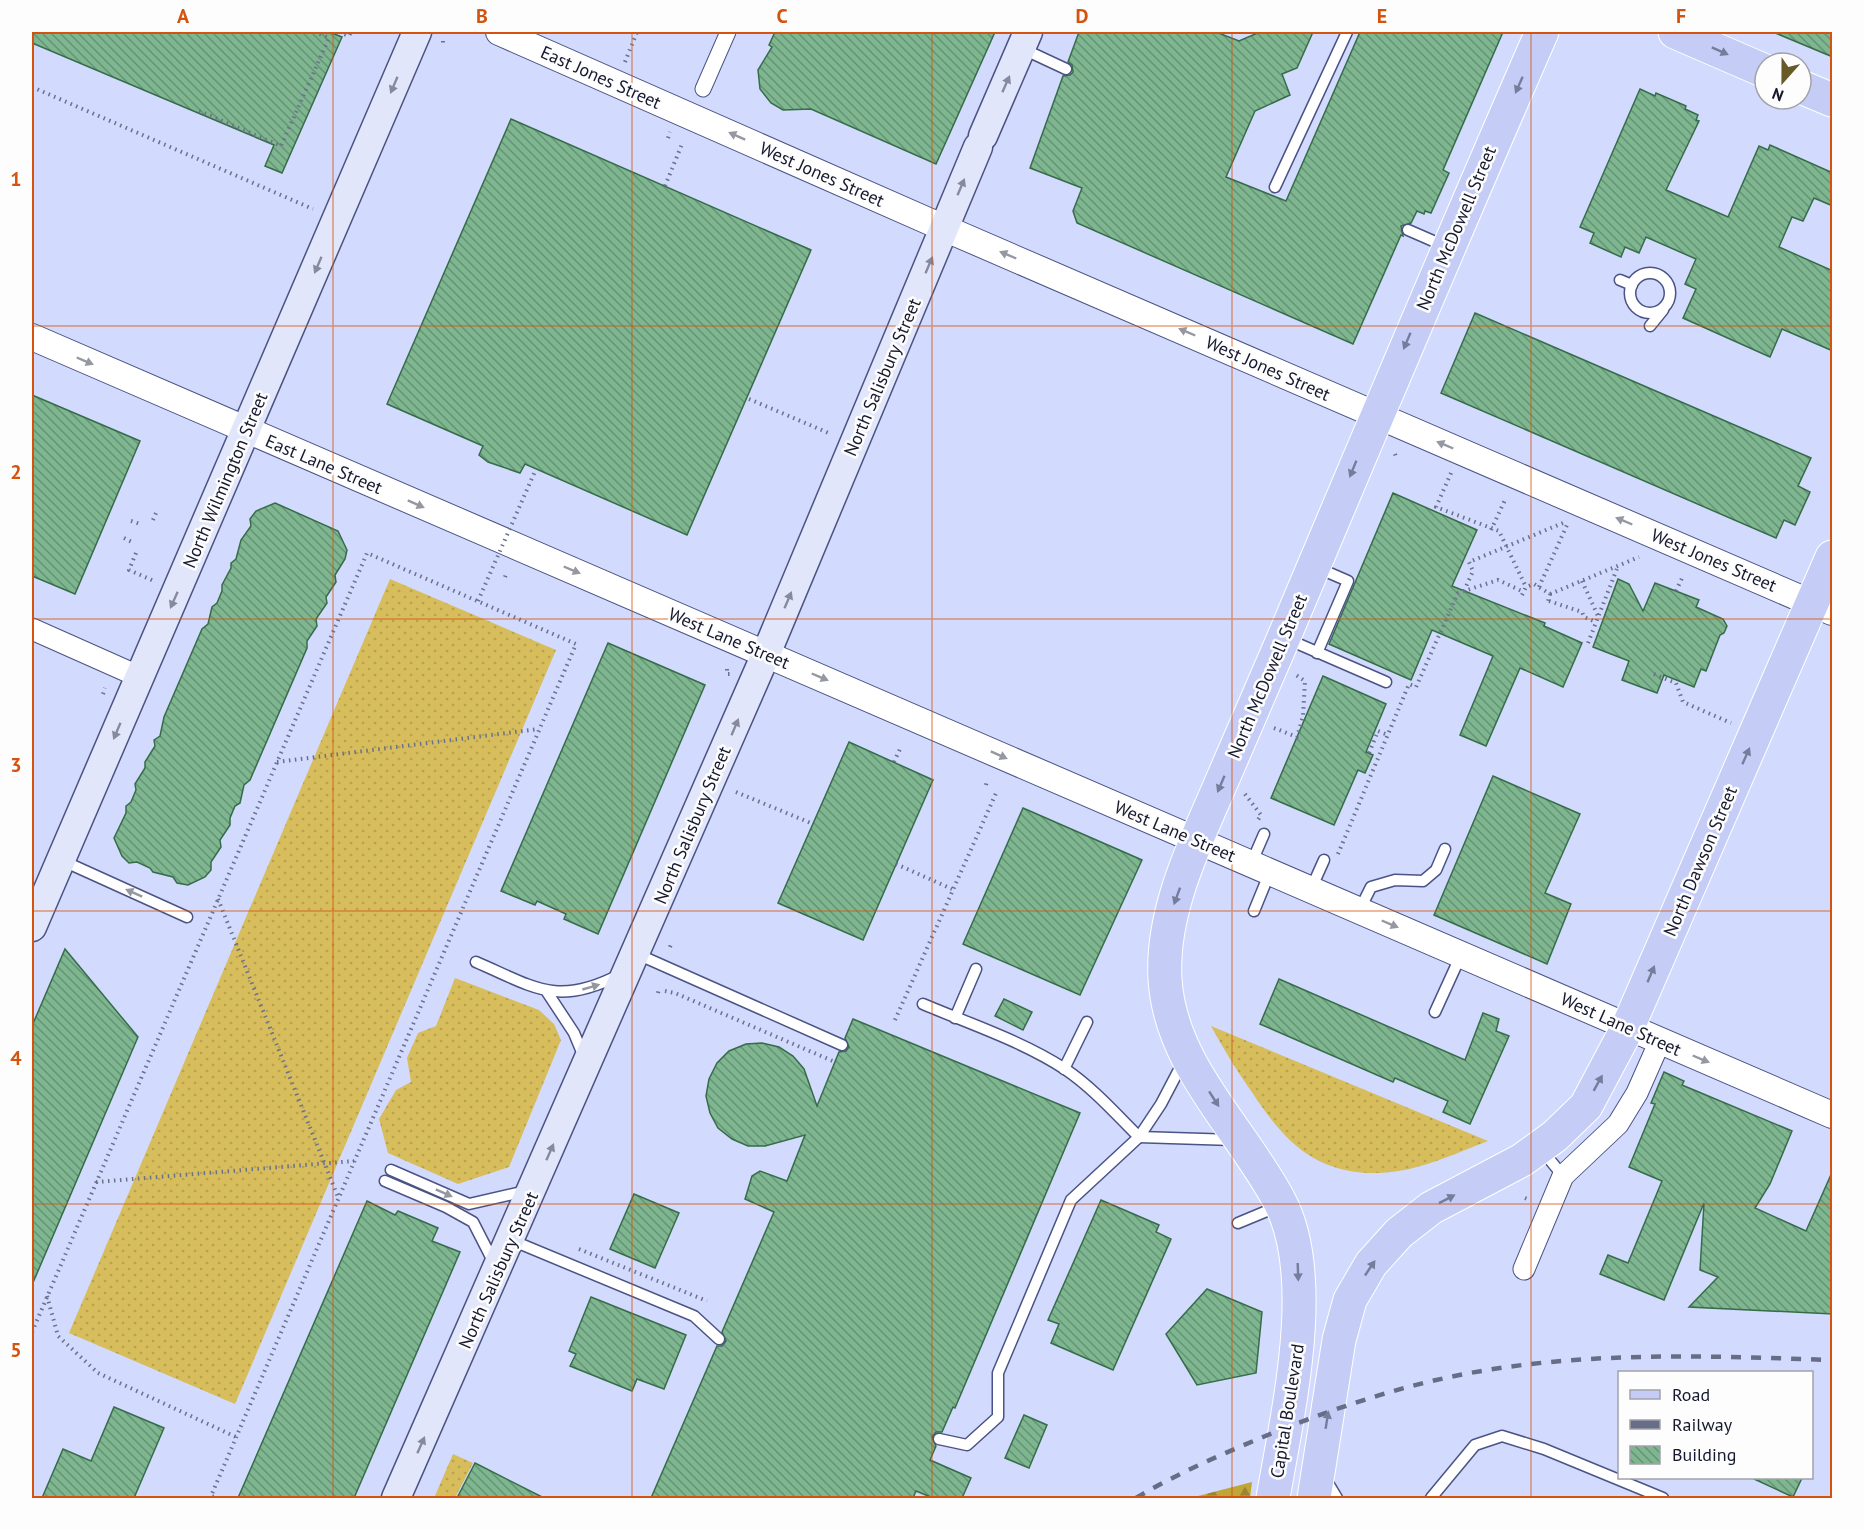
<svg xmlns="http://www.w3.org/2000/svg" width="1864" height="1530" viewBox="0 0 1864 1530" font-family="'PT Sans',sans-serif">
<style>
.grass{fill:url(#grass-dots)}
.forest{fill:url(#forest-firs)}
.building{fill:url(#building-back-hatch);stroke:#366c4a;stroke-width:1.5}
.lines{fill:none;stroke-linecap:round;stroke-linejoin:round}
.service-casing{stroke:#4a5384;stroke-width:13}
.pedestrian-casing{stroke:#4a5384;stroke-width:17}
.minor-casing{stroke:#4a5384;stroke-width:23}
.tertiary-casing{stroke:#4a5384;stroke-width:28}
.secondary-casing{stroke:#4a5384;stroke-width:31}
.primary-casing{stroke:#fff;stroke-width:35}
.path{stroke:#6b718b;stroke-width:4;stroke-dasharray:1.5 4.5;stroke-linecap:butt}
.service{stroke:#fff;stroke-width:10}
.pedestrian{stroke:#fff;stroke-width:15}
.minor{stroke:#fff;stroke-width:21}
.tertiary{stroke:#fff;stroke-width:26}
.secondary{stroke:#e2e6fa;stroke-width:28}
.primary{stroke:#c5cdf6;stroke-width:33}
.rail{stroke:#676d87;stroke-width:4.5;stroke-dasharray:10 10;stroke-linecap:butt}
.path-bridge{stroke:#6b718b;stroke-width:4;stroke-dasharray:1.5 4.5;stroke-linecap:butt}
.oneway{fill:#767c9c}
.oneway2{fill:#868a9e}
.oneway3{fill:#9698a1}
.grid{fill:none;stroke:#d3530f;stroke-width:1.5;stroke-opacity:0.55}
.labels{text-anchor:middle;dominant-baseline:central;stroke-width:5;stroke-linejoin:round;paint-order:stroke}
.street-label{font-size:18px;fill:#16192e;stroke:#fdfdfd}
.neatline{fill:none;stroke:#d3530f;stroke-width:2}
.grid-label{font-size:20px;text-anchor:middle;font-weight:bold;fill:#d3530f}
</style>
<defs>
<pattern id="grass-dots" width="8" height="8" patternUnits="userSpaceOnUse" patternTransform="scale(1.5)"><rect width="8" height="8" fill="#d7bd5b"/><path d="M2 2h.1M6 6h.1" fill="none" stroke="#b8a24f" stroke-width="1.8" stroke-linecap="round"/></pattern>
<pattern id="forest-firs" width="22" height="20" patternUnits="userSpaceOnUse" patternTransform="scale(1.5)"><rect width="22" height="20" fill="#c0a538"/><path d="M5 1l3.5 6h-7zM16 11l3.5 6h-7z" fill="#9b8630"/></pattern>
<pattern id="building-back-hatch" width="6" height="6" patternUnits="userSpaceOnUse" patternTransform="scale(1.5)"><rect width="6" height="6" fill="#7eb690"/><path d="M-1 5l2 2M0 0l6 6M5-1l2 2" fill="none" stroke="#669376"/></pattern>
</defs>
<rect width="100%" height="100%" fill="#d2dbfd"/>
<!-- grass -->
<g class="grass">
<polygon points="390,579 556,650 235,1404 69,1333"/>
<polygon points="455,978 539,1010 554,1024 561,1040 509,1167 458,1184 388,1153 379,1119 396,1090 411,1082 407,1058 418,1033 436,1026"/>
<path d="M 1211,1026 L 1488,1141 C 1454,1154 1417,1172 1379,1173 C 1312,1174 1283,1139 1249,1088 C 1235,1068 1223,1048 1211,1026 Z"/>
<polygon points="453,1454 473,1463 456,1496 459,1498 434,1498"/>
</g>
<!-- forest -->
<polygon class="forest" points="1252,1482 1250,1498 1193,1498 1198,1496"/>
<!-- building -->
<g class="building">
<polygon points="32,32 329,32 342,37 282,173 265,166 274,145 32,43"/>
<polygon points="775,32 995,32 936,164 811,109 783,110 771,103 760,89 758,70 772,47 769,45"/>
<polygon points="1079,32 1216,32 1239,41 1260,32 1313,32 1297,68 1282,74 1290,95 1255,111 1226,177 1286,201 1360,32 1503,32 1443,170 1449,173 1431,213 1425,211 1424,214 1417,211 1411,223 1401,226 1403,236 1401,235 1353,344 1077,223 1073,211 1082,188 1030,168 1063,76 1070,75 1073,72 1072,65 1068,62"/>
<polygon points="1773,32 1833,32 1833,57"/>
<polygon points="1640,89 1655,96 1656,93 1686,106 1685,109 1698,115 1696,120 1699,121 1666,190 1728,217 1759,146 1768,150 1770,145 1833,173 1833,206 1814,198 1803,221 1792,217 1779,247 1833,271 1833,351 1782,329 1770,357 1683,318 1696,289 1685,284 1696,259 1646,237 1639,253 1625,247 1621,257 1590,243 1594,233 1580,227"/>
<polygon points="511,119 811,250 687,535 525,464 520,473 488,462 479,455 483,446 387,404"/>
<polygon points="1475,313 1811,458 1798,486 1810,492 1795,525 1784,520 1776,538 1441,393"/>
<polygon points="32,395 140,441 75,594 32,576"/>
<polygon points="1393,493 1477,530 1452,586 1545,623 1544,626 1582,643 1563,687 1520,668 1486,746 1460,735 1493,656 1432,630 1411,680 1329,644"/>
<polygon points="275,503 338,531 347,550 345,559 335,575 336,582 326,597 327,603 316,619 317,626 307,641 307,648 250,780 244,785 240,803 235,806 230,818 230,825 220,840 221,847 211,862 211,870 205,877 188,885 177,883 173,877 153,872 150,868 137,862 129,863 122,856 114,838 126,813 126,806 131,802 136,790 135,784 145,768 145,762 155,746 154,740 160,736 164,717 202,629 208,624 212,607 217,603 222,591 222,585 231,568 231,563 236,559 241,540 251,526 250,519 256,511"/>
<polygon points="1618,579 1629,584 1643,611 1655,583 1699,600 1696,607 1723,619 1727,626 1724,633 1720,635 1706,671 1701,669 1694,687 1664,675 1657,693 1622,680 1629,661 1593,647"/>
<polygon points="608,643 705,685 598,934 564,919 566,914 537,901 535,905 501,891"/>
<polygon points="1323,676 1386,704 1366,752 1373,755 1365,773 1358,770 1334,825 1271,798"/>
<polygon points="849,742 933,780 863,940 778,903"/>
<polygon points="1493,776 1580,814 1545,893 1571,904 1547,964 1434,915"/>
<polygon points="1023,808 1142,860 1080,995 963,944"/>
<polygon points="65,949 138,1037 32,1285 32,1026"/>
<polygon points="1279,979 1465,1060 1483,1013 1499,1019 1496,1031 1509,1036 1470,1124 1443,1112 1448,1101 1395,1078 1393,1082 1260,1024"/>
<polygon points="1004,999 1032,1012 1023,1030 995,1016"/>
<polygon points="853,1019 1080,1113 955,1408 953,1407 942,1432 936,1432 932,1437 936,1446 930,1460 971,1478 962,1498 933,1498 916,1491 913,1498 651,1498 717,1346 722,1346 726,1341 722,1332 774,1212 745,1199 752,1176 760,1171 787,1181 805,1135 765,1146 748,1146 732,1139 718,1128 710,1113 706,1096 709,1079 717,1063 729,1051 746,1044 762,1043 779,1047 793,1056 804,1069 817,1106 839,1052 846,1051 849,1047 845,1038"/>
<polygon points="1664,1072 1684,1081 1682,1085 1792,1131 1770,1184 1755,1208 1806,1231 1833,1170 1833,1314 1689,1307 1718,1277 1700,1270 1704,1203 1664,1300 1600,1274 1608,1255 1628,1263 1662,1181 1629,1167 1655,1104 1651,1103"/>
<polygon points="634,1194 679,1213 655,1268 610,1249"/>
<polygon points="1101,1200 1159,1225 1156,1232 1171,1239 1113,1370 1051,1343 1059,1324 1048,1320"/>
<polygon points="367,1201 395,1215 398,1211 438,1228 432,1241 460,1252 354,1498 238,1498"/>
<polygon points="1207,1289 1262,1312 1256,1373 1197,1385 1166,1334"/>
<polygon points="591,1297 686,1335 664,1389 637,1379 632,1391 570,1366 576,1354 569,1351"/>
<polygon points="114,1407 164,1428 134,1498 42,1498 63,1449 91,1461"/>
<polygon points="1024,1415 1047,1425 1029,1468 1005,1458"/>
<polygon points="475,1463 544,1498 457,1498"/>
<polygon points="1752,1478 1802,1478 1793,1497"/>
</g>
<g class="lines">
<defs>
<g id="service">
<polyline points="1021,48 1066,69"/>
<polyline points="1275,187 1347,32"/>
<polyline points="1408,230 1447,247"/>
<circle cx="1650" cy="293" r="20"/>
<polyline points="1620,280 1632,285"/>
<polyline points="1650,326 1663,310"/>
<polyline points="1287,639 1386,682"/>
<polyline points="1317,653 1348,581 1318,568"/>
<polyline points="61,860 187,917"/>
<polyline points="1251,864 1264,834"/>
<polyline points="1311,889 1324,860"/>
<polyline points="1254,911 1270,872"/>
<polyline points="1359,911 1371,887 1395,880 1423,881 1436,870 1445,849"/>
<polyline points="637,954 842,1045"/>
<path d="M 476,962 C 534,987 557,1007 619,975"/>
<polyline points="547,992 574,1033 584,1057"/>
<path d="M 923,1004 C 970,1024 1022,1041 1065,1069 C 1093,1088 1115,1113 1139,1137 L 1234,1140"/>
<polyline points="1435,1012 1461,955"/>
<polyline points="955,1018 976,969"/>
<polyline points="1064,1069 1087,1022"/>
<polyline points="1541,1149 1563,1176"/>
<polyline points="391,1170 469,1204 526,1191"/>
<polyline points="385,1181 446,1207 473,1222 495,1265"/>
<polyline points="1238,1223 1279,1206"/>
<polyline points="511,1240 694,1316 719,1339"/>
<polyline points="939,1439 967,1445 998,1417 998,1373 1071,1200 1139,1137 1161,1104 1183,1062"/>
<polyline points="1325,1478 1337,1498"/>
<polyline points="1431,1498 1475,1445 1502,1436 1544,1449 1663,1498"/>
</g>
<polyline id="pedestrian" points="703,89 728,32"/>
<g id="minor">
<polyline points="32,629 140,677"/>
<polyline points="1524,1269 1563,1176 1618,1124 1637,1093 1660,1041"/>
</g>
<g id="tertiary">
<polyline points="499,32 944,228 1832,612"/>
<polyline points="32,337 1832,1115"/>
</g>
<g id="secondary">
<polyline points="983,136 1028,32"/>
<polyline points="32,927 417,32"/>
<polyline points="396,1498 766,654 978,147"/>
</g>
<g id="primary">
<polyline points="1675,32 1765,71"/>
<polyline points="1801,87 1832,100"/>
<path d="M 1273,1498 C 1287,1415 1320,1279 1280,1202 C 1242,1129 1170,1066 1165,979 C 1161,911 1195,844 1221,783 C 1242,734 1263,685 1284,637 C 1369,435 1454,233 1542,32"/>
<polyline points="1314,1498 1339,1340 1350,1300 1371,1264 1399,1233 1431,1208 1522,1160 1555,1136 1586,1106 1628,1027 1832,557"/>
</g>
</defs>
<!-- service casing -->
<use href="#service" class="service-casing"/>
<!-- pedestrian casing -->
<use href="#pedestrian" class="pedestrian-casing"/>
<!-- minor casing -->
<use href="#minor" class="minor-casing"/>
<!-- tertiary casing -->
<use href="#tertiary" class="tertiary-casing"/>
<!-- secondary casing -->
<use href="#secondary" class="secondary-casing"/>
<!-- primary casing -->
<use href="#primary" class="primary-casing"/>
<!-- path -->
<g class="path">
<polyline points="339,32 349,36 351,32"/>
<polyline points="443,41 443,47"/>
<polyline points="625,62 637,32"/>
<polyline points="32,87 313,209"/>
<polyline points="199,111 281,146 329,38 315,32"/>
<polyline points="668,138 670,132"/>
<polyline points="665,186 682,144"/>
<polyline points="749,399 831,434"/>
<polyline points="1395,454 1396,457"/>
<polyline points="1451,473 1436,507 1499,531 1526,587"/>
<polyline points="153,520 156,513"/>
<polyline points="131,521 140,524"/>
<polyline points="1491,530 1505,500"/>
<polyline points="124,538 132,542"/>
<polyline points="136,553 129,570 154,581"/>
<polyline points="505,577 506,574"/>
<polyline points="1582,581 1598,616"/>
<polyline points="1539,587 1567,525"/>
<polyline points="1464,591 1473,571 1469,562 1563,523"/>
<polyline points="1676,591 1683,576"/>
<polyline points="1550,594 1639,557"/>
<polyline points="1522,595 1526,587 1534,584 1550,594 1547,605"/>
<polyline points="1549,601 1582,612 1584,617 1596,622"/>
<polyline points="1588,643 1618,566"/>
<polyline points="727,669 727,674 730,674"/>
<polyline points="1654,674 1676,683 1683,702 1731,723"/>
<polyline points="103,694 105,688"/>
<polyline points="1274,728 1297,737 1303,716 1305,681 1296,675"/>
<polyline points="1369,753 1378,731 1388,735"/>
<polyline points="277,762 539,729"/>
<polyline points="894,762 900,749"/>
<polyline points="986,785 987,781"/>
<polyline points="736,792 813,824"/>
<polyline points="1245,794 1261,815 1258,820"/>
<polyline points="1338,854 1409,684 1416,687 1458,593 1498,580 1524,592"/>
<polyline points="896,864 952,889"/>
<polyline points="218,899 338,1197"/>
<polyline points="670,947 672,942"/>
<polyline points="665,991 675,993 835,1062"/>
<polyline points="658,993 659,989"/>
<polyline points="895,1020 997,791"/>
<polyline points="96,1182 354,1161"/>
<polyline points="1525,1198 1530,1200"/>
<polyline points="579,1249 707,1301"/>
<polyline points="47,1296 58,1336 98,1373 236,1437"/>
<polyline points="32,1332 367,553 576,644 211,1496 218,1498"/>
</g>
<!-- service -->
<use href="#service" class="service"/>
<!-- pedestrian -->
<use href="#pedestrian" class="pedestrian"/>
<!-- minor -->
<use href="#minor" class="minor"/>
<!-- tertiary -->
<use href="#tertiary" class="tertiary"/>
<!-- secondary -->
<use href="#secondary" class="secondary"/>
<!-- primary -->
<use href="#primary" class="primary"/>
<!-- rail -->
<path class="rail" d="M 1136,1498 C 1176,1474 1220,1455 1263,1437 C 1329,1410 1399,1386 1470,1373 C 1589,1351 1712,1356 1832,1360"/>
<!-- path-bridge -->
<polyline class="path-bridge" points="478,601 536,469"/>
</g>
<!-- one-way arrows -->
<defs><path id="oneway-solid" d="M-6-.8H1V-3.2L6.5 0L1 3.2V.8H-6Z" transform="scale(1.5)"/></defs>
<g class="oneway">
<use href="#oneway-solid" transform="translate(1720 51) rotate(24)"/>
<use href="#oneway-solid" transform="translate(1519 85) rotate(114)"/>
<use href="#oneway-solid" transform="translate(1407 341) rotate(113)"/>
<use href="#oneway-solid" transform="translate(1353 469) rotate(112)"/>
<use href="#oneway-solid" transform="translate(1746 756) rotate(-66)"/>
<use href="#oneway-solid" transform="translate(1221 784) rotate(113)"/>
<use href="#oneway-solid" transform="translate(1177 896) rotate(110)"/>
<use href="#oneway-solid" transform="translate(1651 974) rotate(-67)"/>
<use href="#oneway-solid" transform="translate(1598 1083) rotate(-61)"/>
<use href="#oneway-solid" transform="translate(1214 1099) rotate(57)"/>
<use href="#oneway-solid" transform="translate(1447 1199) rotate(-27)"/>
<use href="#oneway-solid" transform="translate(1370 1268) rotate(-56)"/>
<use href="#oneway-solid" transform="translate(1298 1272) rotate(88)"/>
<use href="#oneway-solid" transform="translate(1327 1420) rotate(-81)"/>
</g>
<g class="oneway2">
<use href="#oneway-solid" transform="translate(1006 84) rotate(-66)"/>
<use href="#oneway-solid" transform="translate(394 85) rotate(113)"/>
<use href="#oneway-solid" transform="translate(961 187) rotate(-67)"/>
<use href="#oneway-solid" transform="translate(318 265) rotate(113)"/>
<use href="#oneway-solid" transform="translate(929 265) rotate(-67)"/>
<use href="#oneway-solid" transform="translate(174 600) rotate(114)"/>
<use href="#oneway-solid" transform="translate(788 600) rotate(-67)"/>
<use href="#oneway-solid" transform="translate(735 727) rotate(-67)"/>
<use href="#oneway-solid" transform="translate(117 731) rotate(113)"/>
<use href="#oneway-solid" transform="translate(550 1152) rotate(-66)"/>
<use href="#oneway-solid" transform="translate(421 1445) rotate(-66)"/>
</g>
<g class="oneway3">
<use href="#oneway-solid" transform="translate(737 136) rotate(-156)"/>
<use href="#oneway-solid" transform="translate(1008 255) rotate(-157)"/>
<use href="#oneway-solid" transform="translate(1187 332) rotate(-157)"/>
<use href="#oneway-solid" transform="translate(85 361) rotate(23)"/>
<use href="#oneway-solid" transform="translate(1445 445) rotate(-157)"/>
<use href="#oneway-solid" transform="translate(416 504) rotate(24)"/>
<use href="#oneway-solid" transform="translate(1624 521) rotate(-157)"/>
<use href="#oneway-solid" transform="translate(572 570) rotate(23)"/>
<use href="#oneway-solid" transform="translate(820 677) rotate(23)"/>
<use href="#oneway-solid" transform="translate(999 755) rotate(24)"/>
<use href="#oneway-solid" transform="translate(134 893) rotate(-156)"/>
<use href="#oneway-solid" transform="translate(1390 924) rotate(23)"/>
<use href="#oneway-solid" transform="translate(591 987) rotate(-16)"/>
<use href="#oneway-solid" transform="translate(1701 1059) rotate(23)"/>
<use href="#oneway-solid" transform="translate(444 1193) rotate(24)"/>
</g>
<!-- grid -->
<path class="grid" d="M 333,32 L 333,1498M 632,32 L 632,1498M 932,32 L 932,1498M 1232,32 L 1232,1498M 1531,32 L 1531,1498M 32,326 L 1832,326M 32,619 L 1832,619M 32,911 L 1832,911M 32,1204 L 1832,1204"/>
<g class="labels">
<!-- street labels -->
<g class="street-label">
<text transform="translate(601 77) rotate(24)">East Jones Street</text>
<text transform="translate(822 174) rotate(24)">West Jones Street</text>
<text transform="translate(1456 228) rotate(-67)">North McDowell Street</text>
<text transform="translate(1268 368) rotate(24)">West Jones Street</text>
<text transform="translate(882 377) rotate(-67)">North Salisbury Street</text>
<text transform="translate(324 464) rotate(23)">East Lane Street</text>
<text transform="translate(225 480) rotate(-67)">North Wilmington Street</text>
<text transform="translate(1714 560) rotate(23)">West Jones Street</text>
<text transform="translate(729 638) rotate(23)">West Lane Street</text>
<text transform="translate(1267 676) rotate(-67)">North McDowell Street</text>
<text transform="translate(692 825) rotate(-67)">North Salisbury Street</text>
<text transform="translate(1175 831) rotate(23)">West Lane Street</text>
<text transform="translate(1700 861) rotate(-67)">North Dawson Street</text>
<text transform="translate(1621 1024) rotate(24)">West Lane Street</text>
<text transform="translate(498 1270) rotate(-66)">North Salisbury Street</text>
<text transform="translate(1287 1411) rotate(-81)">Capital Boulevard</text>
</g>
</g>
<!-- border -->
<rect width="1864" height="1530" fill="none" stroke="#fdfdfd" stroke-width="66"/>
<!-- legend -->
<rect x="1618" y="1371" width="195" height="108" fill="#fdfdfd" stroke="#a1a2aa" stroke-width="1.5"/>
<rect x="1630" y="1390" width="30" height="9" fill="#c5cdf6" stroke="#a1a2aa" stroke-width="1.5"/>
<text x="1672" y="1401" font-size="18" fill="#16192e">Road</text>
<rect x="1630" y="1420" width="30" height="9" fill="#676d87" stroke="#a1a2aa" stroke-width="1.5"/>
<text x="1672" y="1431" font-size="18" fill="#16192e">Railway</text>
<rect x="1630" y="1446" width="30" height="18" fill="url(#building-back-hatch)" stroke="#a1a2aa" stroke-width="1.5"/>
<text x="1672" y="1461" font-size="18" fill="#16192e">Building</text>
<!-- north arrow -->
<g transform="translate(1783 81) rotate(201)"><circle r="28" fill="#fdfdfd" stroke="#a1a2aa" stroke-width="1.5"/>
<path d="M0-4.5L10 22L0 15L-10 22Z" fill="#675a27"/>
<text y="-9" font-size="16" font-weight="bold" text-anchor="middle" fill="#16192e">N</text>
</g>
<rect x="33" y="33" width="1798" height="1464" class="neatline"/>
<g class="grid-label">
<text x="183" y="23">A</text>
<text x="482" y="23">B</text>
<text x="782" y="23">C</text>
<text x="1082" y="23">D</text>
<text x="1382" y="23">E</text>
<text x="1681" y="23">F</text>
<text x="16" y="186">1</text>
<text x="16" y="479">2</text>
<text x="16" y="772">3</text>
<text x="16" y="1065">4</text>
<text x="16" y="1357">5</text>
</g>
</svg>
